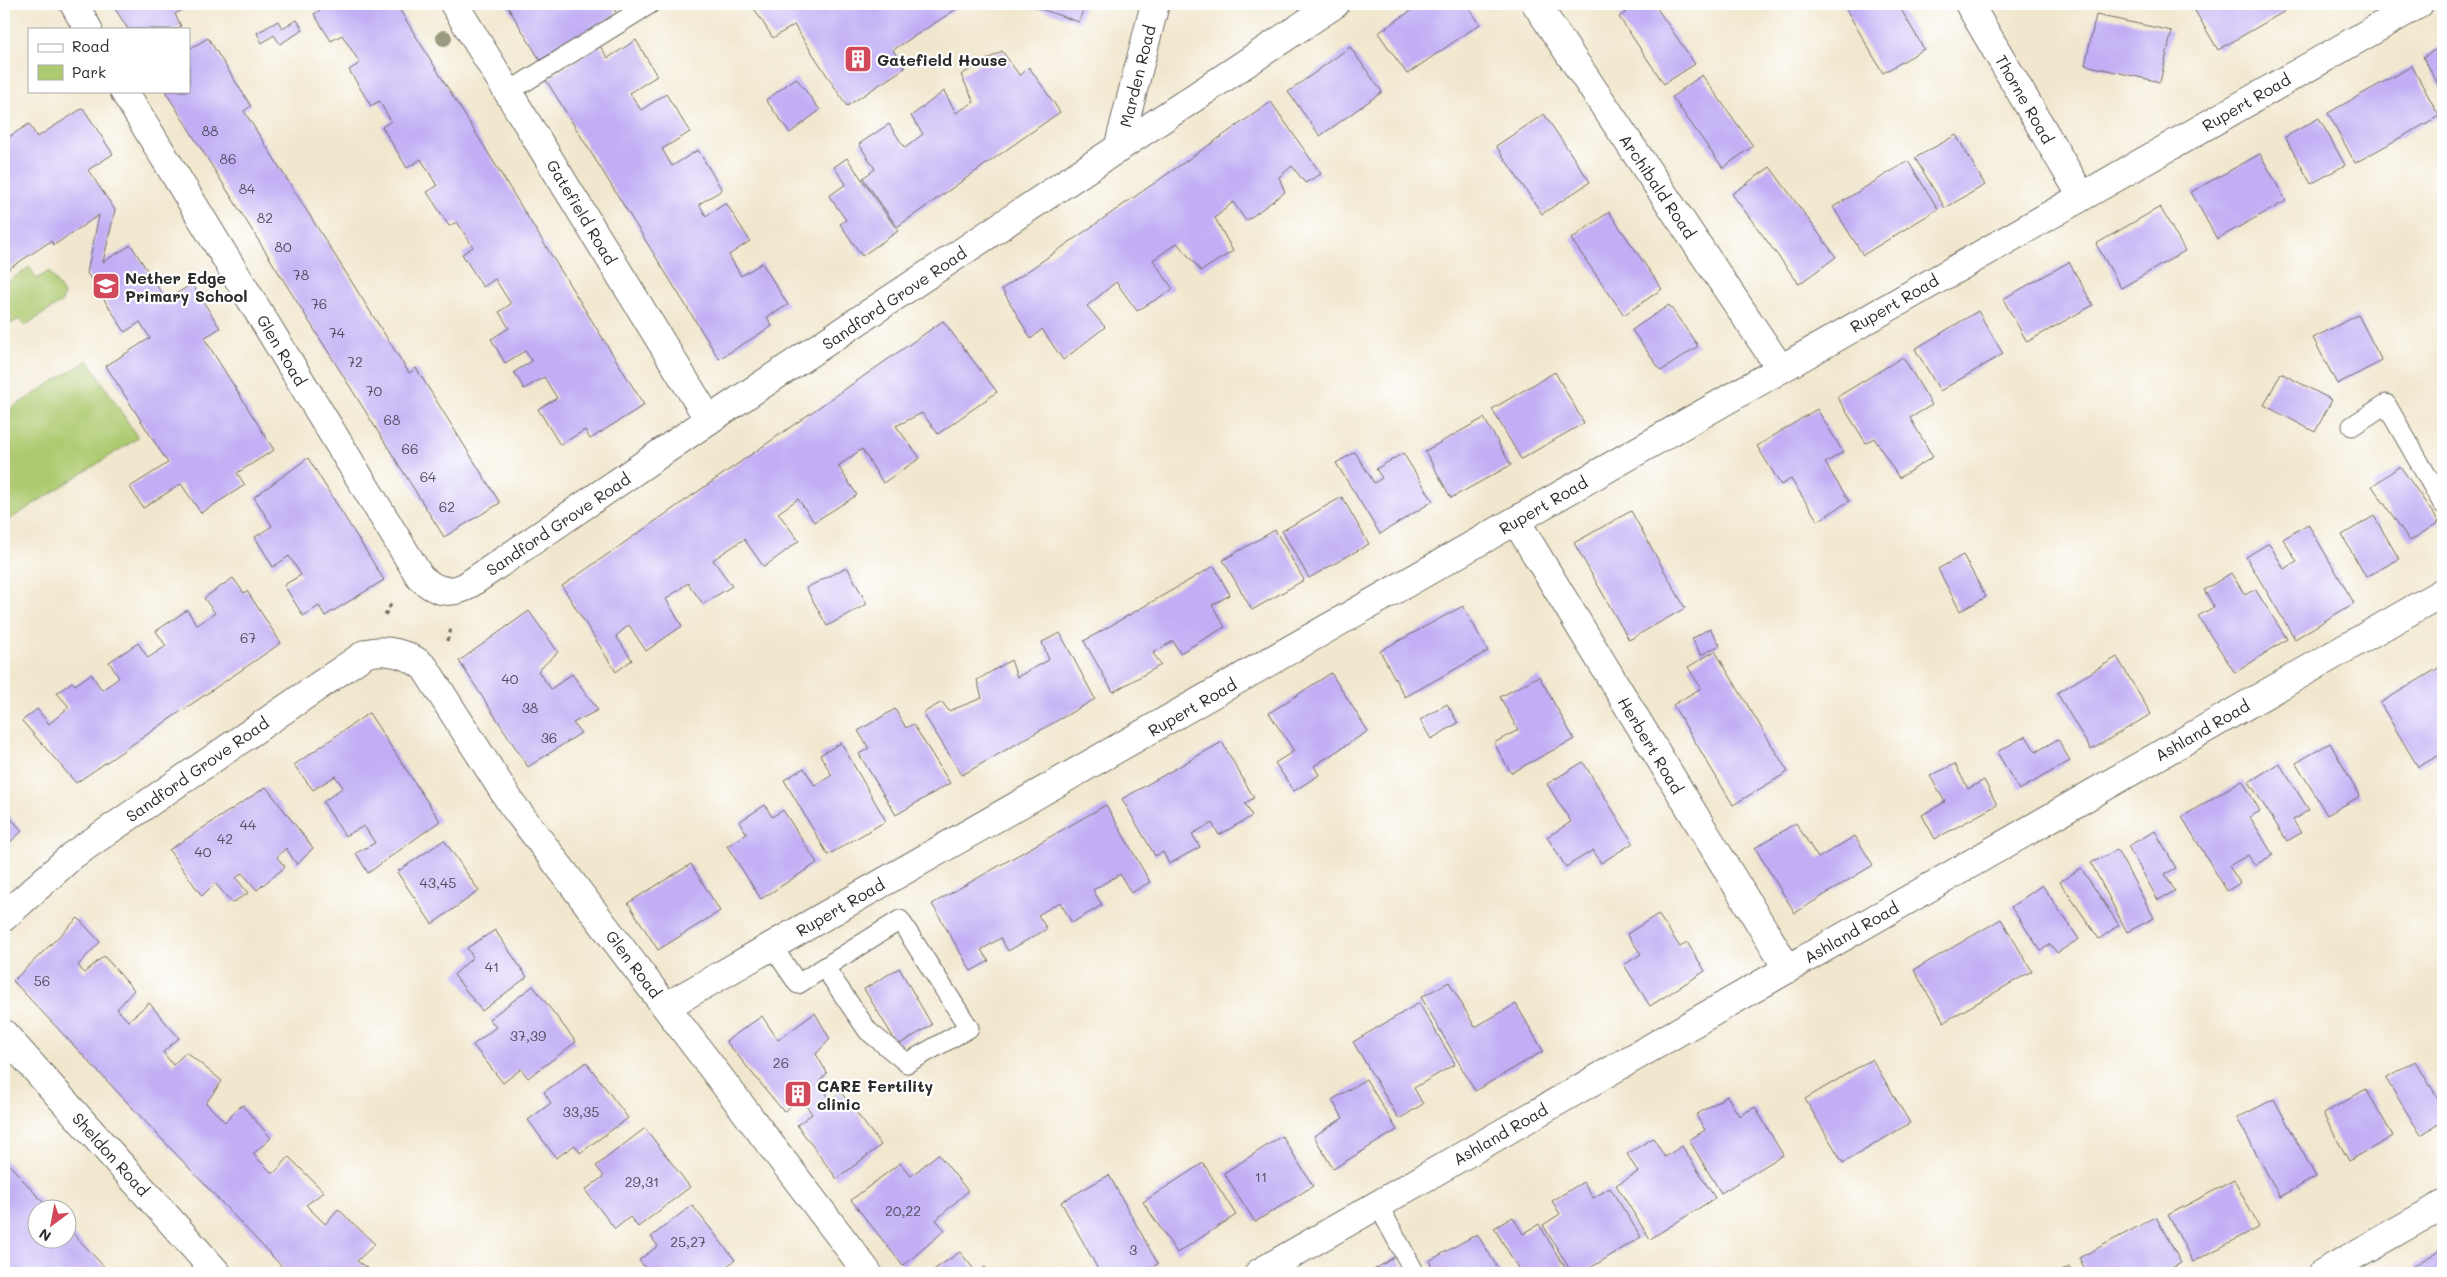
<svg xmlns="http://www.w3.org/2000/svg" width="2447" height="1277" viewBox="0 0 2447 1277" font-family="Mali,sans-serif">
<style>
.green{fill:#aeca70;stroke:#6c7a4e}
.building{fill:#c1aef4}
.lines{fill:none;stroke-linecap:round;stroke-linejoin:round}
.service-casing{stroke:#706d64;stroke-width:21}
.minor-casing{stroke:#706d64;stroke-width:30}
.tertiary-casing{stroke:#706d64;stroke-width:30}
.path{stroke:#706d64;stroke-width:3;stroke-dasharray:4 4;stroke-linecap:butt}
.service{stroke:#fff;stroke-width:19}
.minor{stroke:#fff;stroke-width:28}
.tertiary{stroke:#fff;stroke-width:28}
.tree{fill:#9a9a80}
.labels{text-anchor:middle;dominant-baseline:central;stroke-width:4.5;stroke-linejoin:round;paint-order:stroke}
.number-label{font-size:14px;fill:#504c5d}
.poi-label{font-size:16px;font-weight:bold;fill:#2b2b2b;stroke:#fff;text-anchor:start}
.street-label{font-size:16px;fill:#2b2b2b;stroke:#fff}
</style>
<rect width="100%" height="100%" fill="#fff"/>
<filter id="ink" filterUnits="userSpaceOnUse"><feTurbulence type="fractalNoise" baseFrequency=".02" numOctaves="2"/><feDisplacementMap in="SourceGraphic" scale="10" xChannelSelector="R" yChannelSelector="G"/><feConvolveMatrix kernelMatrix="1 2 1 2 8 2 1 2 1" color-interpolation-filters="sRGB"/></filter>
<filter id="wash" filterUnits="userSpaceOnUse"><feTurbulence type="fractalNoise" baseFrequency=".0096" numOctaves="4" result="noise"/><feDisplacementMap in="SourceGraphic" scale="20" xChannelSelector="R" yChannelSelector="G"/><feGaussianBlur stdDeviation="1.12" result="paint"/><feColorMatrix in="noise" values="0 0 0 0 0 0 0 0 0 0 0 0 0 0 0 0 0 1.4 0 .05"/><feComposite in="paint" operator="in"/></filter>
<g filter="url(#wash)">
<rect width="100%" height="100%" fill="#f1e7ce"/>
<!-- green -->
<g class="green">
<polygon points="30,267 37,279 49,271 64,294 62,302 24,326 19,319 4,328 4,284"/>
<polygon points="88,360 138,438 4,523 4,413"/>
</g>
<g id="blocks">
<!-- building -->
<g class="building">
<polygon points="112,4 194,4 175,14 181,26 177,29 128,29"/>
<polygon points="326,4 396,4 644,405 590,439 585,430 560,445 538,409 557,398 544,377 524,389 514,372 532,361 525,351 505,363 491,339 509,328 499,312 511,304 495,279 483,287 462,254 473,247 457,222 449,226 427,192 437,186 421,159 407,168 382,127 391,121 379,101 371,106 349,70 360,63 342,35 331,41 314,14 327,6"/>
<polygon points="506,4 611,4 617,14 540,60"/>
<polygon points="751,4 964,4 893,50 905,68 847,106 794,25 773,38"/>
<polygon points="1026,4 1085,4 1079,22"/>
<polygon points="1233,4 1248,4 1244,7"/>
<polygon points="1421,4 1466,4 1480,24 1407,74 1378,33"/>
<polygon points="1638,4 1654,4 1695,64 1664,84 1619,17"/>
<polygon points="1843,4 1898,4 1924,49 1883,73"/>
<polygon points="2191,4 2281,4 2285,11 2218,50"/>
<polygon points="2096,15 2172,31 2160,82 2085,65"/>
<polygon points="297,20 303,30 280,44 274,35 262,43 257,33 278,21 282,28"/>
<polygon points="208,38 251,106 244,111 409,373 416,368 500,503 444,537 165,91 189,91 189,49"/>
<polygon points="636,40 657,76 630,93 641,110 666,94 690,132 662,149 672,166 698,150 722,190 699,204 706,216 726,203 750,241 729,255 741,276 762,263 788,305 767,317 772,326 719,359 546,80 600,46 608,58"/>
<polygon points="2443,45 2443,93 2423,57"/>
<polygon points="1350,47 1382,92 1320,136 1288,92"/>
<polygon points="1002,51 1020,76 1029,67 1060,112 897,227 863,178 875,169 859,144 889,124 905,148 923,134 911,116 944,91 956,113 974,102 961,75"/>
<polygon points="2412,66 2439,116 2355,163 2328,113"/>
<polygon points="1702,75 1753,146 1723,168 1672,97"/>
<polygon points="796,78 820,110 790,133 766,100"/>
<polygon points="1271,102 1321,174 1305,183 1292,166 1279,177 1285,192 1246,221 1233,202 1215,218 1233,251 1201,271 1177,243 1153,260 1173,289 1137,311 1116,282 1087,306 1105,327 1063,360 1042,329 1031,339 1002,289"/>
<polygon points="83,108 113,154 88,170 115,210 103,262 131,245 166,300 192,284 220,328 204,338 274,450 237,473 245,485 201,513 181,484 143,508 130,487 168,463 106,366 150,338 140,322 125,332 87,273 99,215 54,245 51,241 4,272 4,140 29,124 37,137"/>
<polygon points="1544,114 1590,182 1542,214 1496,146"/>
<polygon points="2319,118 2345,165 2311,184 2285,137"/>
<polygon points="1956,135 1985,185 1945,208 1915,158"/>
<polygon points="2260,154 2286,201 2217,239 2191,192"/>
<polygon points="847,158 898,231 862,256 840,224 846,220 829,196 846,184 834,167"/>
<polygon points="1908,161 1938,209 1863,255 1833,207"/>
<polygon points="1770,167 1836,257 1799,284 1732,194"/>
<polygon points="2160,207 2185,251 2121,288 2096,244"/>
<polygon points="1609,212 1662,289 1624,315 1571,239"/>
<polygon points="2069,262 2093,305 2027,342 2003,299"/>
<polygon points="1669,305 1698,346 1661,371 1632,330"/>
<polygon points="1978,311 2003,354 1940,391 1915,349"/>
<polygon points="2358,315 2382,361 2337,384 2313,338"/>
<polygon points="943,321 997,392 938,434 922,413 896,426 920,458 883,483 862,449 838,466 857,495 814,522 798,499 778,513 799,541 764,567 744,539 713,560 732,586 703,604 688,583 666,599 682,626 646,651 629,625 616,636 632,660 616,672 562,586"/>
<polygon points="1903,357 1932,405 1910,418 1933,457 1899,478 1874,438 1866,443 1837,397"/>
<polygon points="1555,372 1584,423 1521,459 1492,409"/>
<polygon points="2281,373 2332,400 2315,432 2264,405"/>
<polygon points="1817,409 1843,452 1825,463 1849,501 1818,521 1791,479 1781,485 1757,446"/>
<polygon points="1484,418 1511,465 1451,498 1425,451"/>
<polygon points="1355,452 1374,483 1382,478 1376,469 1403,453 1433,501 1380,534 1336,463"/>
<polygon points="308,458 384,580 325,616 319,606 303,616 284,585 301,575 289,556 273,567 255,537 272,526 254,497"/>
<polygon points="2400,466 2439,522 2410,541 2372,486"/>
<polygon points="1342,497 1369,544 1309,578 1282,531"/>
<polygon points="1631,511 1685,608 1629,640 1574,543"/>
<polygon points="2374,516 2399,559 2366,577 2342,535"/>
<polygon points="2308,524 2354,603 2295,639 2246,557 2269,543 2284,569 2297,562 2283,539"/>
<polygon points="1275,530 1304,580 1252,610 1223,560"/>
<polygon points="1963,555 1986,597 1960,611 1938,569"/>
<polygon points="1214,566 1230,595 1212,605 1225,627 1180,653 1173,641 1153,653 1161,665 1113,692 1084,641"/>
<polygon points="847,567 867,604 827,626 806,588"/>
<polygon points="2231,573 2245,595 2255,589 2287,639 2235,673 2198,616 2214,607 2204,590"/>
<polygon points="233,578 244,593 247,591 281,643 76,783 22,721 37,709 49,724 69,707 57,693 72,682 75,685 91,674 102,690 119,678 109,662 138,643 148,658 166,646 156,631 187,610 197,625 215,613 204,598"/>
<polygon points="1463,606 1488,651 1405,697 1380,651"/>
<polygon points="529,611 558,652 538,671 551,689 572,674 598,710 573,723 581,733 528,767 459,661"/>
<polygon points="1710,628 1720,645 1701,655 1692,639"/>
<polygon points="1060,633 1095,699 962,775 923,713 942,702 949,711 982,698 977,680 1011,660 1017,677 1049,660 1042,642"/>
<polygon points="1715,651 1788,772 1733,805 1673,705 1701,688 1688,667"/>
<polygon points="2117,657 2151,714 2091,750 2057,693"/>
<polygon points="2440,667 2443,673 2443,753 2418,767 2380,703"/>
<polygon points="1331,673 1368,731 1314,766 1319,775 1294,791 1275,763 1294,751 1269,713"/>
<polygon points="1539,676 1574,739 1511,773 1494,743 1518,730 1500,697"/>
<polygon points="1447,704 1458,723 1431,739 1420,720"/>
<polygon points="895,709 906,728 913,724 950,783 896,815 859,754 869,748 858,731"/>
<polygon points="369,713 440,821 368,873 356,853 375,843 364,826 345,836 323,802 343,787 335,776 313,790 294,765"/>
<polygon points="2026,736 2036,752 2058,739 2070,761 2019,790 1997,752"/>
<polygon points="1222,742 1254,798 1245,803 1252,816 1219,835 1212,823 1192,834 1200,847 1169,864 1163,852 1155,856 1122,799"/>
<polygon points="841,743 886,821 828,855 784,780 804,768 815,786 832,775 820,755"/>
<polygon points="2330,743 2360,796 2327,815 2296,763"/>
<polygon points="1583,762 1633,843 1601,863 1593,850 1566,867 1547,837 1571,822 1547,784"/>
<polygon points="2279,763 2309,810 2293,820 2301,833 2287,841 2249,782"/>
<polygon points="1955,764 1968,789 1984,780 1997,805 1935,839 1922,815 1945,802 1930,776"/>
<polygon points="2242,780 2260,811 2250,817 2273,855 2255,865 2248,855 2229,866 2240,883 2227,891 2182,817"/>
<polygon points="266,787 313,848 297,865 286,848 277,857 285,867 257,890 242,873 236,878 248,893 232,903 215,883 202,896 169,850"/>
<polygon points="765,805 772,817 783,810 817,863 761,899 727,846 747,834 739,822"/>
<polygon points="1106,805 1150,882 1131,893 1120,874 1093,890 1102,905 1072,923 1060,902 1038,915 1047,929 1008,951 1001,938 981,950 989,961 971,971 932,904"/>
<polygon points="4,810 22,831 4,848"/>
<polygon points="1796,823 1818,858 1855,836 1873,865 1795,913 1755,848"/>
<polygon points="2155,831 2176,868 2165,874 2175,891 2158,900 2128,846"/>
<polygon points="444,840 479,891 432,924 397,872"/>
<polygon points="2117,850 2154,918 2127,932 2091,863"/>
<polygon points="691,864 720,911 658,950 628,903"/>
<polygon points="2081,868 2119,925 2099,939 2060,882"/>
<polygon points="2042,885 2079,939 2057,953 2050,944 2041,951 2011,907"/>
<polygon points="1658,914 1680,947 1687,942 1705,971 1650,1006 1624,965 1641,954 1627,934"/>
<polygon points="78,918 100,942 78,965 84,973 104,956 134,990 117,1009 128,1021 149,1003 179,1038 163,1052 173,1065 186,1052 222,1081 206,1103 225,1122 242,1105 271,1138 253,1154 273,1174 289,1157 324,1192 306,1205 325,1224 338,1209 375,1244 357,1261 371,1271 369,1273 288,1273 13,981"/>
<polygon points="2001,919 2032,971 1944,1022 1914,970"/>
<polygon points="495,930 527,977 482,1011 454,975 473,957 467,948"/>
<polygon points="899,968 932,1025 898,1045 864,989"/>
<polygon points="1449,982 1475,1027 1516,1004 1543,1051 1475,1091 1421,997"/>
<polygon points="533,986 576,1042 528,1078 521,1069 503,1083 473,1045 496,1027 489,1019"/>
<polygon points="1419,1003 1455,1064 1414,1088 1423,1104 1399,1119 1353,1042"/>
<polygon points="815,1013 830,1039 816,1054 827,1073 819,1082 831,1101 840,1091 881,1145 837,1179 797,1125 812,1114 801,1097 784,1112 726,1041 762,1016 778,1040"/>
<polygon points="1872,1059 1910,1123 1843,1163 1805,1099"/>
<polygon points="2415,1061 2443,1106 2443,1121 2421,1135 2386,1079"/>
<polygon points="586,1062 628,1118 580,1153 575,1145 556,1158 528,1120 551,1103 544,1092"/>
<polygon points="1366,1079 1397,1130 1333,1169 1314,1136 1343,1118 1332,1100"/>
<polygon points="2366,1089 2393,1136 2349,1161 2323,1114"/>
<polygon points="1727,1096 1739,1116 1755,1107 1783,1155 1721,1193 1689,1140 1705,1130 1696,1115"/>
<polygon points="2274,1099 2316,1177 2280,1197 2237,1118"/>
<polygon points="645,1128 690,1187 638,1227 630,1217 615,1229 585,1190 604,1176 596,1166"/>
<polygon points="1282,1136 1313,1186 1255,1222 1224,1173"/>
<polygon points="1653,1138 1665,1157 1682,1146 1715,1198 1650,1239 1616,1185 1638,1172 1627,1154"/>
<polygon points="938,1154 968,1191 936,1220 945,1230 903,1266 851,1200 900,1163 911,1176"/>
<polygon points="4,1159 50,1210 38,1210 38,1240 68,1240 68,1228 110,1273 4,1273"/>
<polygon points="1203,1163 1236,1215 1177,1253 1143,1202"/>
<polygon points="1109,1175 1158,1264 1141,1273 1100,1273 1061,1202"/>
<polygon points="2234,1180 2259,1227 2193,1262 2168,1215"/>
<polygon points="1583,1182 1593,1198 1610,1188 1641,1237 1582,1273 1572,1273 1543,1225 1560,1214 1552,1201"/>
<polygon points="692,1205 735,1260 718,1273 649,1273 639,1260 658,1246 651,1237"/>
<polygon points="1513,1217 1523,1234 1539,1224 1568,1273 1521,1273 1494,1228"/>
<polygon points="2156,1217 2181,1263 2163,1273 2087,1273 2079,1258"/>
<polygon points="1477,1234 1501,1273 1436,1273 1429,1261"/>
<polygon points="2443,1249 2443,1273 2417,1273 2413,1266"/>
<polygon points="960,1252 977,1273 985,1267 989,1273 929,1273"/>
<polygon points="1396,1256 1406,1273 1369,1273"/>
<polygon points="2069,1267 2072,1273 2058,1273"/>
</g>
</g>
</g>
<g filter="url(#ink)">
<use href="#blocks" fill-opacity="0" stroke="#706d64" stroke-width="1"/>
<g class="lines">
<defs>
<g id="service">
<polyline points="510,91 650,4"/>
<polyline points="2352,426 2386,404 2443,504"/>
<polyline points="772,946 798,984 900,920 969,1028 907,1063 868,1031 825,968"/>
<polyline points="1378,1205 1415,1273"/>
</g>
<g id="minor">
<polyline points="74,4 88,29"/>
<polyline points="454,4 709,420"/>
<polyline points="1536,4 1780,368"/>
<polyline points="1969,4 2081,195"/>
<path d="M 124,91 L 420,577 C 434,590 447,595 465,587 L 709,420 L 1335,4"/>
<polyline points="1118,149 1155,4"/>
<polyline points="1516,521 1787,968"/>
<path d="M 4,917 L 73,855 L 365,654 C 384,647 410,654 425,668 L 511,803 L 868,1273"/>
<polyline points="667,1006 2419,4"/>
<polyline points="1259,1273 2443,592"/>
<polyline points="2323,1273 2443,1205"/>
</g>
<polyline id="tertiary" points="4,1034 217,1273"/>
</defs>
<!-- service casing -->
<use href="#service" class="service-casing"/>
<!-- minor casing -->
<use href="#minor" class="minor-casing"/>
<!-- tertiary casing -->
<use href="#tertiary" class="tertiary-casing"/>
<!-- path -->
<g class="path">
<polyline points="385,615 393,601"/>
<polyline points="447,641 452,626"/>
</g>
<!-- service -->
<use href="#service" class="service"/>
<!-- minor -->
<use href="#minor" class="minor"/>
<!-- tertiary -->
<use href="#tertiary" class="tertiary"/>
</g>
<!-- trees -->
<circle class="tree" cx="444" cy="38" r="8"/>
</g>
<!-- icons -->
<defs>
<symbol id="building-square" viewBox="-11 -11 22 22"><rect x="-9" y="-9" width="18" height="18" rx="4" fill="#d1495b" stroke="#fff"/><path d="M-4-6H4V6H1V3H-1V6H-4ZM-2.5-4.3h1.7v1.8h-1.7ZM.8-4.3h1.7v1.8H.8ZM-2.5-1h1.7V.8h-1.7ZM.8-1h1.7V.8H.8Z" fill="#fff"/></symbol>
<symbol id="school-square" viewBox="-11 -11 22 22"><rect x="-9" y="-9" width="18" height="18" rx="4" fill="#d1495b" stroke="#fff"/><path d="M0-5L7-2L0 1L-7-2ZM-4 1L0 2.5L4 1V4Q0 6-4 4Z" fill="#fff"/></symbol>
</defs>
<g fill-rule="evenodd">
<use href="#building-square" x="842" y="43" width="32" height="32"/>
<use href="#school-square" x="90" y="270" width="32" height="32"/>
<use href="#building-square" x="782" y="1078" width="32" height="32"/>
</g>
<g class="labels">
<!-- number labels -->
<g class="number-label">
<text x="210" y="130">88</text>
<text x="228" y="158">86</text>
<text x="247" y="188">84</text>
<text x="265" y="217">82</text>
<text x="283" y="246">80</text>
<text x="301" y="274">78</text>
<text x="319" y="303">76</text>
<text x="337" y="332">74</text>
<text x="355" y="361">72</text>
<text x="374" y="390">70</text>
<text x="392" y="419">68</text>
<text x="410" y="448">66</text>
<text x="428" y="476">64</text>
<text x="447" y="506">62</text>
<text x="248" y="637">67</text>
<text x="510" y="678">40</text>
<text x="530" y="707">38</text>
<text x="549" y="737">36</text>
<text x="248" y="824">44</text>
<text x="225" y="838">42</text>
<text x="203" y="851">40</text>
<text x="438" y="882">43,45</text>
<text x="492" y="966">41</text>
<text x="42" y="980">56</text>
<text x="528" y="1035">37,39</text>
<text x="781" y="1062">26</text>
<text x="581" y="1111">33,35</text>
<text x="1261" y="1176">11</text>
<text x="642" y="1181">29,31</text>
<text x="903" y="1210">20,22</text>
<text x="688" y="1241">25,27</text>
<text x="1133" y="1249">3</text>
</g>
<!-- poi labels -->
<g class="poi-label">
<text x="877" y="59">Gatefield House</text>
<text x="125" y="277">Nether Edge<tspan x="125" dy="18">Primary School</tspan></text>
<text x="817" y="1085">CARE Fertility<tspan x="817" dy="18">clinic</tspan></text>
</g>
<!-- street labels -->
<g class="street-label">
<text transform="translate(1137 76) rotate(-76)">Marden Road</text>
<text transform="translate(2025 99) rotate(60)">Thorne Road</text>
<text transform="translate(2246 102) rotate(-30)">Rupert Road</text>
<text transform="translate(1658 186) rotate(56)">Archibald Road</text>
<text transform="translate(582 212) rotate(59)">Gatefield Road</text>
<text transform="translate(894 298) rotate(-34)">Sandford Grove Road</text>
<text transform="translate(1894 303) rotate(-30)">Rupert Road</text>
<text transform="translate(282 350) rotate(59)">Glen Road</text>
<text transform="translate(1543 505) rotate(-30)">Rupert Road</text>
<text transform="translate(558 524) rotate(-34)">Sandford Grove Road</text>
<text transform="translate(1192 707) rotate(-30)">Rupert Road</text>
<text transform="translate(2202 730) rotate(-30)">Ashland Road</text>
<text transform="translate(1651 745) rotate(59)">Herbert Road</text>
<text transform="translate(197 769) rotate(-35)">Sandford Grove Road</text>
<text transform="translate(840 907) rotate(-30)">Rupert Road</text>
<text transform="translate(1851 932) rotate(-30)">Ashland Road</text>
<text transform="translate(634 964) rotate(53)">Glen Road</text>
<text transform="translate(1500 1134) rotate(-30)">Ashland Road</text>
<text transform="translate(111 1154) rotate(48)">Sheldon Road</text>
</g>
</g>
<!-- margin -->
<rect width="2447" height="1277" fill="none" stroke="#fff" stroke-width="20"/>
<!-- legend -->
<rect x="28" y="28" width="162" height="65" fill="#ffffff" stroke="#aaaaaa"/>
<rect x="38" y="44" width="25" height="8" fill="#ffffff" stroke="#aaaaaa"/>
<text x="72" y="52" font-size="15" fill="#2b2b2b">Road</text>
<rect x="38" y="65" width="25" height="15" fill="#aeca70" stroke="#aaaaaa"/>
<text x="72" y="78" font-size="15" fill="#2b2b2b">Park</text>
<!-- north arrow -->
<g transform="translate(52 1224) rotate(212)"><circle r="24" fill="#ffffff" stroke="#aaaaaa"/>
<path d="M0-4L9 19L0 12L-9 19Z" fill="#d1495b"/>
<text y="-8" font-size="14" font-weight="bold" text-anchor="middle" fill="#2b2b2b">N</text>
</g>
</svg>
